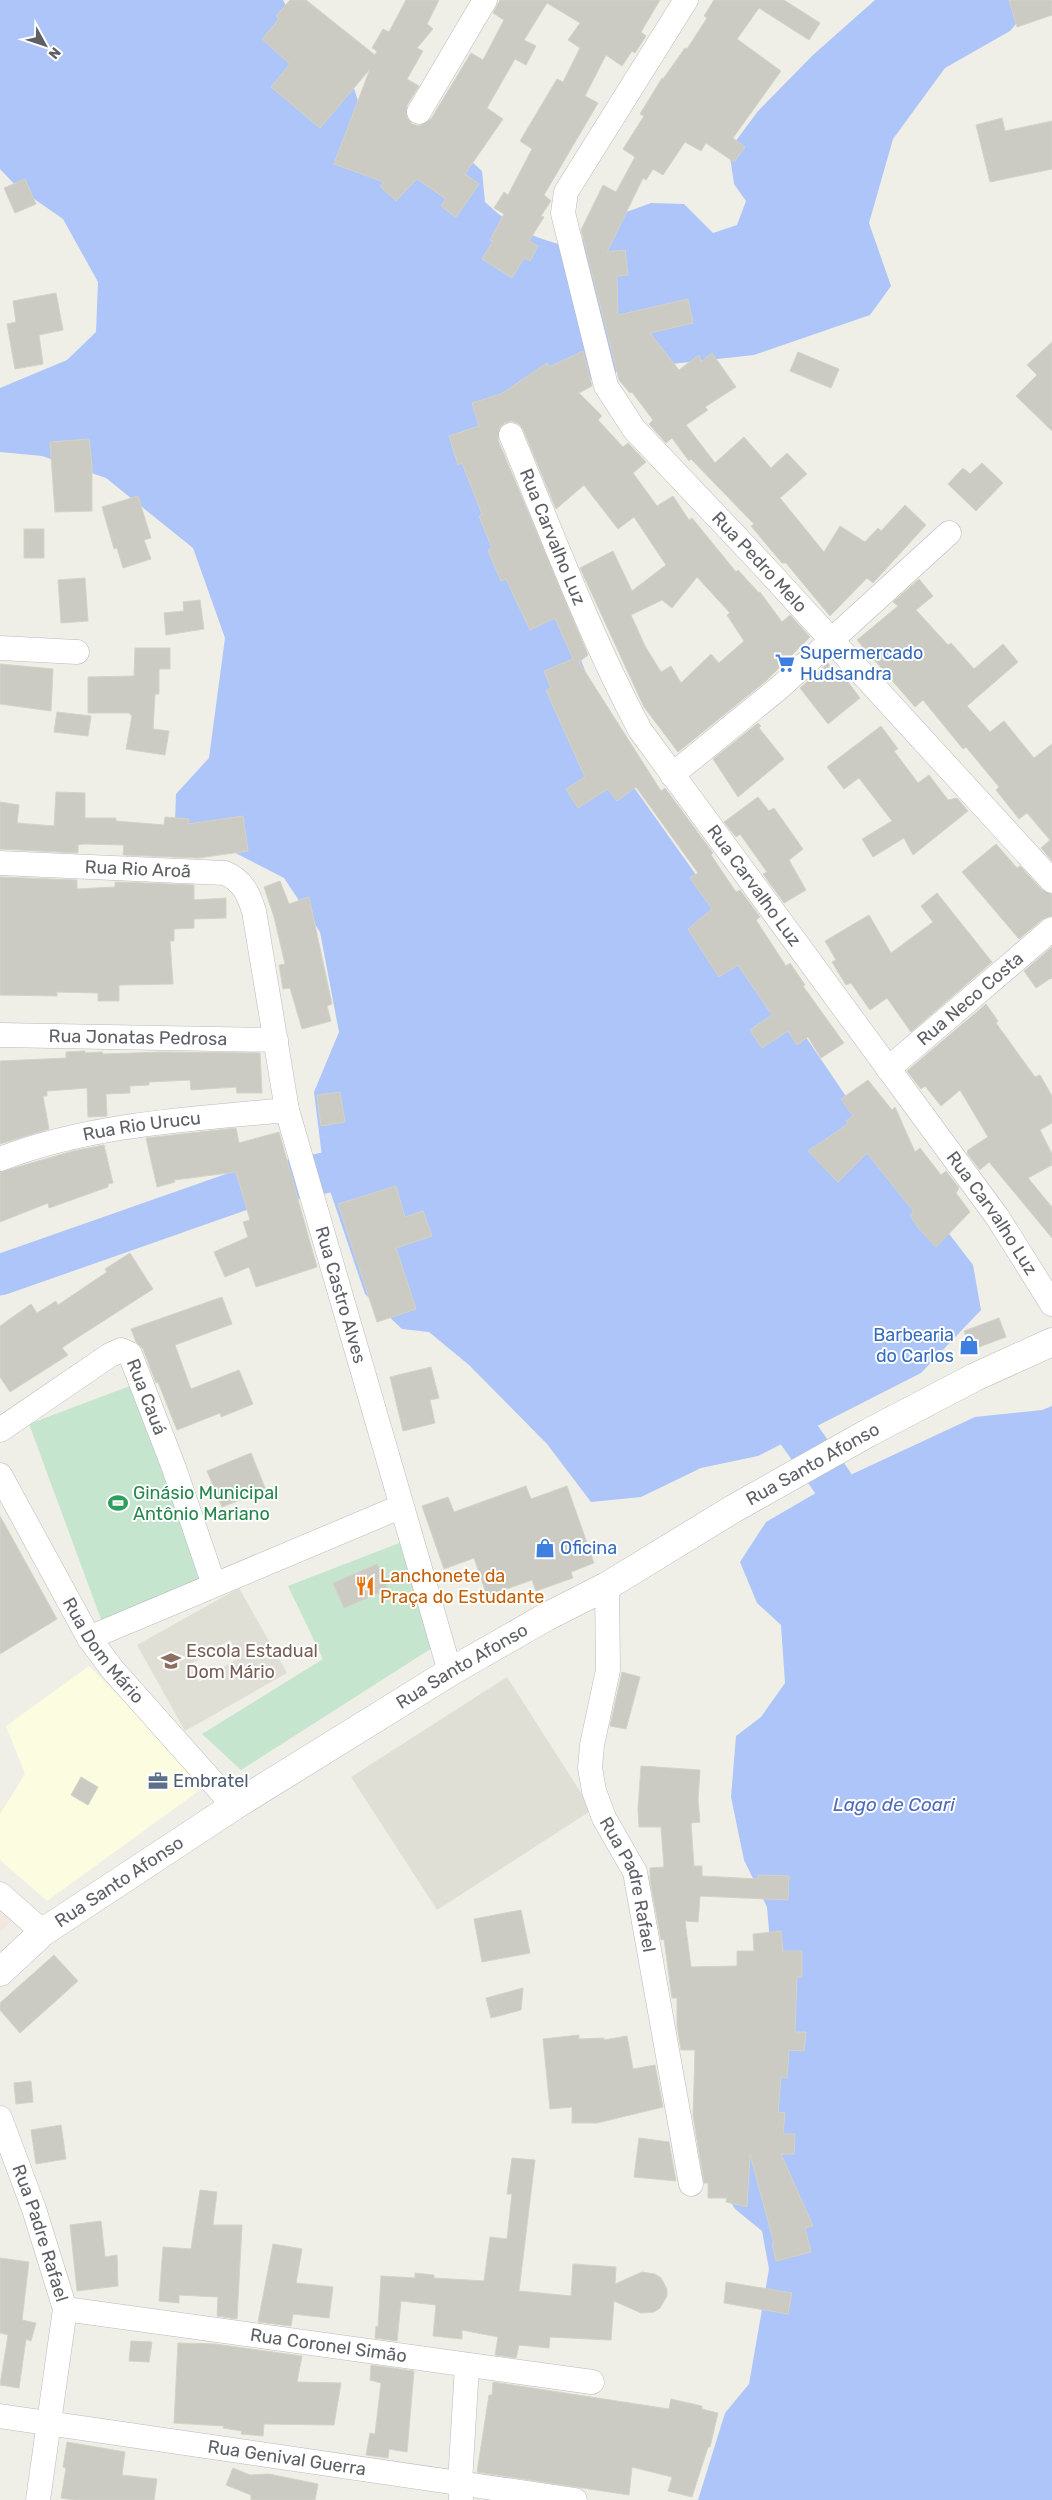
<svg xmlns="http://www.w3.org/2000/svg" width="1052" height="2500" viewBox="0 0 1052 2500" font-family="Rubik,sans-serif">
<style>
.commercial{fill:#fbfce0}
.education{fill:#dfdfd5;fill-rule:evenodd}
.medical{fill:#f4e7e0}
.green{fill:#c6e5ce}
.water{fill:#adc5f9}
.lines{fill:none;stroke-linecap:round;stroke-linejoin:round}
.river{stroke:#adc5f9;stroke-width:41}
.building{fill:#cbcac3;stroke:#d4d3c6;fill-rule:evenodd}
.minor-casing{stroke:#b9bac0;stroke-width:25}
.secondary-casing{stroke:#b8b9bf;stroke-width:29}
.minor{stroke:#fff;stroke-width:24}
.secondary{stroke:#fff;stroke-width:28}
.labels{text-anchor:middle;dominant-baseline:central;stroke-width:4;stroke-linejoin:round;paint-order:stroke}
.street-label{font-size:18px;fill:#5e6066;stroke:#fff}
.shop-label{font-size:18px;fill:#366cbe;stroke:#fff;text-anchor:start}
.leisure-label{font-size:18px;fill:#27864d;stroke:#fff;text-anchor:start}
.food-label{font-size:18px;fill:#c56008;stroke:#fff;text-anchor:start}
.education-label{font-size:18px;fill:#785e54;stroke:#fff;text-anchor:start}
.service-label{font-size:18px;fill:#4e5e75;stroke:#fff;text-anchor:start}
.water-label{font-size:19px;font-style:italic;fill:#506abc;stroke:#fff}
</style>
<rect width="100%" height="100%" fill="#efefe7"/>
<!-- commercial -->
<polygon class="commercial" points="89,1666 207,1785 47,1901 0,1860 0,1814 25,1774 6,1726"/>
<!-- education -->
<g class="education">
<path d="M 239,1588 L 287,1673 L 185,1731 L 137,1645 ZM 230,1640 L 240,1657 L 199,1682 L 189,1665 Z"/>
<polygon points="507,1677 592,1810 437,1910 351,1777"/>
</g>
<!-- medical -->
<polygon class="medical" points="0,1901 15,1918 0,1932"/>
<!-- green -->
<g class="green">
<polygon points="135,1384 207,1583 102,1622 29,1424"/>
<polygon points="407,1540 432,1648 241,1770 202,1734 323,1659 288,1586"/>
</g>
<!-- water -->
<g class="water">
<path d="M 0,0 L 283,0 L 291,16 L 347,66 L 364,120 L 469,159 L 482,171 L 485,202 C 513,228 535,240 573,247 L 610,218 L 651,203 L 684,204 L 713,233 L 737,225 L 746,201 L 734,184 L 729,150 L 758,111 L 813,55 L 875,0 L 1036,0 L 1010,31 L 945,68 L 893,139 L 869,223 L 891,286 L 870,315 L 754,355 L 626,369 L 524,400 L 481,434 L 554,592 L 628,779 L 699,879 L 862,1120 L 973,1265 L 981,1310 L 921,1373 L 758,1456 L 701,1468 L 641,1497 L 591,1502 L 547,1444 L 469,1365 L 429,1332 L 402,1329 L 365,1294 L 324,1173 L 314,1092 L 339,1032 L 320,932 L 284,878 L 175,822 L 176,794 L 209,758 L 225,638 L 193,548 L 106,478 L 42,456 L 0,452 L 0,388 L 67,360 L 96,332 L 98,282 L 63,219 L 17,187 L 0,169 Z"/>
<polygon points="1052,1406 1052,2500 698,2500 725,2413 749,2384 769,2269 762,2231 735,2209 717,2180 780,2060 767,1907 744,1860 731,1797 736,1736 761,1717 785,1683 781,1625 757,1603 740,1562 766,1522 833,1483 975,1417 1042,1410"/>
</g>
<g class="lines">
<!-- river -->
<g class="river">
<polyline points="0,1275 239,1191 324,1173"/>
<polyline points="767,1389 833,1483"/>
</g>
</g>
<!-- building -->
<g class="building">
<polygon points="290,0 306,0 375,55 377,51 372,48 383,29 389,32 406,0 439,0 427,24 433,29 417,48 423,51 407,79 419,86 407,105 407,118 412,124 419,126 431,119 471,53 483,60 504,20 493,13 500,0 660,0 641,32 646,36 635,53 632,51 622,66 606,55 585,96 598,103 544,195 551,201 541,216 544,217 529,241 538,246 530,261 524,258 512,278 482,259 493,241 490,240 504,214 494,208 504,192 508,195 532,149 520,141 557,79 563,82 580,48 568,40 580,23 547,3 524,40 536,46 526,65 515,59 487,108 503,119 465,174 479,184 456,217 441,206 446,199 417,179 396,201 380,186 384,182 334,164 370,69 320,128 271,87 290,64 262,39 279,19 276,16"/>
<polygon points="714,0 784,0 820,23 809,40 759,8 737,39 781,71 733,138 745,147 734,162 706,143 701,151 685,142 663,175 653,169 646,180 643,178 607,252 625,250 628,275 617,276 618,315 688,299 693,323 650,333 679,370 699,355 701,362 712,353 736,387 705,407 708,410 686,425 715,463 744,437 771,468 787,453 807,474 780,498 824,552 840,526 865,542 878,528 881,531 905,505 926,525 873,583 867,578 830,616 786,563 782,563 751,526 754,524 720,489 691,459 689,461 672,438 666,443 649,424 653,420 632,392 630,393 619,380 581,230 603,185 616,192 635,157 623,149 644,116 640,114 662,78 663,79 685,48 687,49 707,18 704,16"/>
<polygon points="1009,0 1052,0 1052,15 1017,27"/>
<polygon points="1002,118 1005,131 1052,121 1052,169 990,182 976,125"/>
<polygon points="25,179 36,204 15,213 4,188"/>
<polygon points="56,293 63,330 39,335 43,364 15,369 7,324 16,322 13,301"/>
<polygon points="1052,342 1052,431 1016,396 1037,375 1027,365"/>
<path d="M 583,351 L 592,386 L 579,393 L 602,416 L 598,420 L 623,447 L 628,443 L 646,462 L 633,473 L 657,506 L 673,496 L 689,520 L 692,518 L 736,572 L 738,570 L 759,593 L 760,592 L 782,622 L 790,615 L 810,637 L 767,680 L 678,752 L 644,707 L 580,568 L 613,551 L 632,591 L 666,565 L 634,517 L 618,529 L 584,485 L 556,509 L 523,429 L 519,424 L 512,421 L 505,423 L 500,427 L 498,440 L 588,655 L 579,662 L 661,791 L 665,788 L 713,853 L 711,855 L 736,892 L 740,890 L 760,917 L 756,920 L 786,966 L 790,963 L 805,985 L 803,986 L 844,1043 L 821,1058 L 808,1037 L 797,1045 L 788,1031 L 762,1048 L 750,1030 L 772,1015 L 738,965 L 719,977 L 688,929 L 712,909 L 690,878 L 698,873 L 636,787 L 617,801 L 608,789 L 578,808 L 566,789 L 585,777 L 546,690 L 551,688 L 544,671 L 573,659 L 555,618 L 530,630 L 506,579 L 501,581 L 488,550 L 492,548 L 479,516 L 482,514 L 462,463 L 458,465 L 449,436 L 479,426 L 472,403 L 501,394 L 547,363 L 549,367 ZM 697,577 L 730,613 L 727,615 L 744,641 L 719,663 L 711,654 L 681,683 L 671,666 L 661,672 L 645,646 L 631,615 L 662,600 L 672,608 Z"/>
<polygon points="798,352 839,369 831,388 790,371"/>
<polygon points="89,439 92,466 92,511 55,512 50,442"/>
<polygon points="982,463 1003,483 976,511 948,484 963,468 970,474"/>
<polygon points="138,496 151,538 144,540 151,559 123,568 117,548 114,549 102,507"/>
<rect x="24" y="529" width="20" height="29"/>
<polygon points="85,578 88,621 61,623 58,580"/>
<polygon points="919,579 933,596 916,610 948,645 951,643 974,669 1003,644 1018,662 967,706 990,732 1004,721 1034,758 1052,744 1052,861 1041,848 1050,840 1027,813 1019,819 996,790 999,787 966,747 963,749 923,700 915,707 857,640 898,606 893,602"/>
<polygon points="200,600 204,629 166,635 164,613 184,611 183,602"/>
<polygon points="135,648 170,648 170,669 159,669 159,694 155,694 153,729 169,731 165,755 126,749 132,716 129,713 88,713 88,677 134,676"/>
<polygon points="828,663 841,681 845,678 860,698 828,724 800,688"/>
<polygon points="0,664 53,669 51,711 0,704"/>
<polygon points="57,712 91,716 88,736 54,732"/>
<polygon points="758,723 761,726 759,728 784,759 738,797 713,759"/>
<polygon points="881,726 898,749 894,751 918,783 929,775 948,800 957,798 968,811 913,855 904,838 873,857 862,839 892,821 859,778 844,789 827,767"/>
<polygon points="56,792 85,793 85,818 116,818 116,821 164,825 165,817 189,819 188,824 243,816 248,851 198,858 123,855 124,845 83,844 78,845 78,853 0,849 0,802 19,805 17,823 54,826"/>
<polygon points="758,797 769,811 774,808 803,849 789,860 806,890 784,903 763,874 767,872 740,834 736,837 724,822"/>
<polygon points="996,844 1017,868 1020,866 1042,890 1052,894 1052,916 1043,919 1019,939 962,872"/>
<polygon points="0,877 77,880 77,889 115,887 115,882 120,882 194,885 194,900 226,898 226,918 194,919 194,928 174,929 174,941 170,941 173,984 119,985 119,1001 98,1001 98,993 57,992 57,996 0,995"/>
<polygon points="280,881 289,904 309,897 332,1004 327,1006 331,1021 302,1029 290,988 283,989 279,965 285,964 274,917 264,887"/>
<polygon points="937,893 992,962 911,1032 887,998 870,1010 851,983 846,985 832,962 836,960 825,941 869,915 891,953 933,922 921,906"/>
<polygon points="1052,947 1052,979 1051,978 1036,988 1024,971"/>
<polygon points="986,1004 998,1021 996,1023 1035,1077 1040,1075 1052,1096 1052,1123 1040,1130 1052,1154 1052,1165 1028,1178 1052,1207 1052,1238 989,1162 980,1170 967,1153 968,1150 988,1137 960,1090 941,1106 925,1086 921,1089 907,1071"/>
<polygon points="85,1051 85,1053 102,1052 103,1054 163,1052 260,1053 262,1093 237,1093 236,1087 191,1090 190,1080 149,1082 149,1085 130,1086 130,1093 106,1094 107,1116 88,1117 87,1088 47,1091 47,1096 43,1096 49,1129 0,1144 0,1061 66,1058 66,1052"/>
<polygon points="868,1080 892,1110 895,1107 915,1152 920,1148 941,1175 946,1171 959,1188 956,1193 970,1212 936,1247 919,1229 910,1215 914,1212 867,1153 838,1182 808,1151 848,1124 846,1121 853,1116 841,1099"/>
<polygon points="340,1092 345,1122 321,1126 317,1095"/>
<polygon points="236,1128 239,1143 279,1132 317,1267 256,1287 249,1267 225,1277 214,1252 248,1237 243,1222 250,1220 236,1172 174,1180 175,1182 157,1187 146,1138"/>
<polygon points="104,1145 113,1183 108,1184 108,1187 49,1208 48,1203 0,1222 0,1172 73,1151"/>
<polygon points="396,1186 405,1217 423,1211 432,1236 396,1248 416,1309 377,1322 338,1204"/>
<polygon points="130,1253 153,1289 66,1345 62,1348 68,1355 10,1392 0,1377 0,1326 31,1304 37,1313 56,1301 58,1305 107,1272 105,1269"/>
<polygon points="222,1297 232,1324 175,1345 191,1389 239,1370 253,1404 221,1417 220,1413 177,1430 158,1382 156,1383 143,1349 136,1342 131,1329"/>
<polygon points="999,1318 1006,1337 971,1350 964,1331"/>
<polygon points="431,1367 439,1398 430,1400 435,1423 403,1431 390,1377"/>
<polygon points="251,1453 266,1490 222,1507 207,1471"/>
<polygon points="526,1486 531,1499 567,1486 594,1563 571,1572 573,1578 536,1591 532,1580 487,1596 474,1558 444,1569 422,1506 448,1497 454,1512"/>
<polygon points="0,1516 57,1619 0,1654"/>
<polygon points="377,1564 388,1589 344,1608 333,1583"/>
<polygon points="622,1672 640,1677 626,1729 610,1726"/>
<polygon points="641,1766 700,1770 698,1800 700,1822 691,1823 694,1866 702,1866 702,1876 758,1879 758,1875 789,1876 788,1900 700,1896 698,1922 685,1921 691,1967 737,1966 737,1951 754,1951 753,1934 781,1931 783,1951 802,1951 802,1977 797,1977 795,2032 806,2032 804,2051 789,2050 787,2078 781,2077 778,2112 785,2113 783,2134 795,2134 794,2154 781,2154 813,2226 805,2228 811,2252 776,2261 772,2243 774,2243 750,2154 747,2207 726,2202 727,2198 708,2198 708,2183 704,2183 693,2116 695,2050 681,2050 677,2026 677,1998 672,1998 664,1939 661,1940 650,1880 650,1868 664,1867 661,1827 639,1827 638,1809"/>
<polygon points="81,1777 98,1787 88,1805 71,1795"/>
<polygon points="521,1910 530,1953 482,1962 474,1919"/>
<polygon points="54,1955 78,1981 20,2033 0,2010 0,2003"/>
<polygon points="523,1988 521,2010 491,2018 486,1998"/>
<polygon points="579,2035 579,2039 604,2038 604,2040 627,2036 633,2069 655,2065 663,2107 597,2123 572,2123 572,2107 550,2109 543,2039"/>
<polygon points="31,2081 33,2102 16,2104 14,2083"/>
<polygon points="61,2125 66,2159 36,2164 31,2130"/>
<polygon points="639,2138 669,2142 676,2181 634,2177"/>
<polygon points="512,2158 535,2160 519,2291 571,2296 573,2264 616,2267 615,2284 642,2272 655,2274 661,2278 667,2289 667,2296 660,2308 654,2312 641,2313 614,2301 611,2340 550,2337 549,2348 519,2345 516,2358 495,2355 498,2337 462,2330 462,2339 433,2336 436,2305 401,2301 397,2341 375,2338 376,2326 378,2327 381,2276 415,2278 415,2273 434,2275 434,2278 484,2281 490,2237 507,2239 512,2194 507,2194"/>
<polygon points="200,2190 217,2192 213,2225 242,2225 237,2319 217,2316 218,2297 179,2295 179,2303 159,2301 163,2247 191,2249"/>
<polygon points="101,2221 105,2257 117,2255 118,2286 77,2291 70,2225"/>
<polygon points="273,2244 302,2249 296,2283 333,2287 329,2318 293,2314 291,2326 258,2322"/>
<polygon points="0,2258 29,2262 22,2320 36,2323 31,2341 26,2339 19,2388 0,2385 8,2335 0,2333"/>
<polygon points="726,2282 792,2293 788,2314 724,2303"/>
<polygon points="131,2341 152,2342 149,2362 129,2361"/>
<polygon points="178,2343 215,2344 302,2356 297,2382 341,2383 334,2425 264,2424 263,2436 241,2434 242,2431 223,2428 224,2426 174,2423"/>
<polygon points="371,2365 414,2371 407,2452 389,2449 388,2458 366,2455 370,2433 375,2434 381,2383 370,2380"/>
<polygon points="493,2382 669,2409 671,2399 702,2406 702,2409 718,2413 710,2447 708,2447 692,2497 668,2491 672,2477 632,2467 629,2495 477,2472 489,2395 492,2395"/>
<polygon points="67,2442 125,2452 122,2475 157,2479 154,2500 74,2500 61,2498 66,2468 63,2467"/>
<polygon points="233,2468 250,2475 269,2474 318,2484 315,2500 251,2500 251,2495 226,2485"/>
</g>
<g class="lines">
<defs>
<g id="minor">
<path id="s1" d="M 686,0 L 566,192 L 563,213 L 606,386 L 634,429 L 760,562 L 1052,881"/>
<polyline points="419,112 485,0"/>
<path id="s2" d="M 511,435 C 552,534 590,636 640,730 L 998,1218 L 1052,1304"/>
<polyline points="0,648 77,652"/>
<polyline points="672,775 779,688 949,533"/>
<path id="s3" d="M 0,863 L 225,873 C 243,881 248,893 254,911 L 287,1110 L 450,1672"/>
<path id="s4" d="M 0,1035 L 276,1040"/>
<path id="s5" d="M 888,1069 L 1052,929"/>
<path id="s6" d="M 0,1159 C 91,1124 191,1119 287,1110"/>
<path id="s7" d="M 0,1430 L 110,1355 L 121,1350 L 130,1354 L 174,1468 L 214,1585"/>
<path id="s8" d="M 0,1475 L 89,1638 L 112,1669 L 234,1806"/>
<path id="s9" d="M 607,1586 L 608,1670 L 592,1745 L 590,1768 L 594,1791 L 604,1818 L 635,1872 L 691,2184"/>
<polyline points="89,1638 400,1507"/>
<polyline points="0,1894 43,1932"/>
<path id="s10" d="M 0,2118 L 34,2209 L 65,2309 L 38,2500"/>
<path id="s11" d="M 65,2309 L 592,2382"/>
<path id="s12" d="M 0,2416 L 575,2500"/>
<polyline points="461,2498 460,2483 467,2365"/>
</g>
<g id="secondary">
<path id="s13" d="M 0,1972 L 43,1932 L 234,1806 L 450,1672 L 546,1617 L 607,1586 L 733,1509 L 868,1433 L 975,1377 L 1052,1342"/>
</g>
</defs>
<!-- minor casing -->
<use href="#minor" class="minor-casing"/>
<!-- secondary casing -->
<use href="#secondary" class="secondary-casing"/>
<!-- minor -->
<use href="#minor" class="minor"/>
<!-- secondary -->
<use href="#secondary" class="secondary"/>
</g>
<!-- icons -->
<defs>
<symbol id="supermarket-bare" viewBox="-9 -9 18 18"><path d="M-6-5.5h2.5l.6 2H6L4.5 2H-2.5L-4.4-4H-6ZM-1.5 3.2a1.3 1.3 0 1 0 .1 0ZM3 3.2a1.3 1.3 0 1 0 .1 0Z" fill="#3f7fe0" stroke="#fff" stroke-width="2.5" paint-order="stroke"/></symbol>
<symbol id="shop-bare" viewBox="-9 -9 18 18"><path d="M-5-2.5h2.3a2.7 3.5 0 0 1 5.4 0H5L5.5 6h-11ZM-1.5-2.5h3a1.5 2.3 0 0 0-3 0Z" fill="#3f7fe0" stroke="#fff" stroke-width="2.5" paint-order="stroke"/></symbol>
<symbol id="stadium-bare" viewBox="-9 -9 18 18"><path d="M0-5a6.5 5 0 1 0 0 10a6.5 5 0 1 0 0-10ZM-3.5-1.8h7v3.6h-7Z" fill="#2e9e5b" stroke="#fff" stroke-width="2.5" paint-order="stroke"/></symbol>
<symbol id="restaurant-bare" viewBox="-9 -9 18 18"><path d="M-5-6h1v4h1v-4h1v4h1v-4h1v5L-1.5 .5V6h-2V.5L-5-1ZM5-6V6H3V1.5H1.5Q1.5-4 5-6Z" fill="#e8710a" stroke="#fff" stroke-width="2.5" paint-order="stroke"/></symbol>
<symbol id="school-bare" viewBox="-9 -9 18 18"><path d="M0-5L7-2L0 1L-7-2ZM-4 1L0 2.5L4 1V4Q0 6-4 4Z" fill="#8d6e63" stroke="#fff" stroke-width="2.5" paint-order="stroke"/></symbol>
<symbol id="office-bare" viewBox="-9 -9 18 18"><path d="M-6-3h4V-5.5h4V-3h4V5H-6ZM-1-4.5V-3h2v-1.5ZM-6 0V1H6V0Z" fill="#5c6f8a" stroke="#fff" stroke-width="2.5" paint-order="stroke"/></symbol>
</defs>
<g fill-rule="evenodd">
<use href="#supermarket-bare" x="771" y="649" width="28" height="28"/>
<use href="#shop-bare" x="955" y="1331" width="28" height="28"/>
<use href="#stadium-bare" x="104" y="1489" width="28" height="28"/>
<use href="#shop-bare" x="531" y="1534" width="28" height="28"/>
<use href="#restaurant-bare" x="351" y="1572" width="28" height="28"/>
<use href="#school-bare" x="157" y="1647" width="28" height="28"/>
<use href="#office-bare" x="144" y="1767" width="28" height="28"/>
</g>
<g class="labels">
<!-- street labels -->
<g class="street-label">
<text stroke="none"><textPath href="#s2" startOffset="110">Rua Carvalho Luz</textPath></text>
<text stroke="none"><textPath href="#s1" startOffset="660">Rua Pedro Melo</textPath></text>
<text stroke="none"><textPath href="#s3" startOffset="138">Rua Rio Aroã</textPath></text>
<text stroke="none"><textPath href="#s2" startOffset="515">Rua Carvalho Luz</textPath></text>
<text stroke="none"><textPath href="#s5" startOffset="108">Rua Neco Costa</textPath></text>
<text stroke="none"><textPath href="#s4" startOffset="138">Rua Jonatas Pedrosa</textPath></text>
<text stroke="none"><textPath href="#s6" startOffset="146">Rua Rio Urucu</textPath></text>
<text stroke="none"><textPath href="#s2" startOffset="920">Rua Carvalho Luz</textPath></text>
<text stroke="none"><textPath href="#s3" startOffset="669">Rua Castro Alves</textPath></text>
<text stroke="none"><textPath href="#s7" startOffset="201">Rua Cauá</textPath></text>
<text stroke="none"><textPath href="#s13" startOffset="960">Rua Santo Afonso</textPath></text>
<text stroke="none"><textPath href="#s8" startOffset="204">Rua Dom Mário</textPath></text>
<text stroke="none"><textPath href="#s13" startOffset="555">Rua Santo Afonso</textPath></text>
<text stroke="none"><textPath href="#s13" startOffset="150">Rua Santo Afonso</textPath></text>
<text stroke="none"><textPath href="#s9" startOffset="308">Rua Padre Rafael</textPath></text>
<text stroke="none"><textPath href="#s10" startOffset="122">Rua Padre Rafael</textPath></text>
<text stroke="none"><textPath href="#s11" startOffset="266">Rua Coronel Simão</textPath></text>
<text stroke="none"><textPath href="#s12" startOffset="290">Rua Genival Guerra</textPath></text>
</g>
<!-- shop labels -->
<g class="shop-label">
<text x="800" y="653">Supermercado<tspan x="800" dy="21">Hudsandra</tspan></text>
<text x="954" y="1335" text-anchor="end">Barbearia<tspan x="954" dy="21">do Carlos</tspan></text>
<text x="560" y="1548">Oficina</text>
</g>
<!-- leisure labels -->
<g class="leisure-label">
<text x="133" y="1493">Ginásio Municipal<tspan x="133" dy="21">Antônio Mariano</tspan></text>
</g>
<!-- food labels -->
<g class="food-label">
<text x="380" y="1576">Lanchonete da<tspan x="380" dy="21">Praça do Estudante</tspan></text>
</g>
<!-- education labels -->
<g class="education-label">
<text x="186" y="1651">Escola Estadual<tspan x="186" dy="21">Dom Mário</tspan></text>
</g>
<!-- service labels -->
<g class="service-label">
<text x="173" y="1781">Embratel</text>
</g>
<!-- water labels -->
<g class="water-label">
<text x="894" y="1804">Lago de Coari</text>
</g>
</g>
<!-- north arrow -->
<g transform="translate(45 45) rotate(130)" stroke="#ffffff" stroke-width="4" paint-order="stroke">
<path d="M0-4L9 19L0 12L-9 19Z" fill="#5e6066"/>
<text y="-8" font-size="14" font-weight="bold" text-anchor="middle" fill="#5e6066">N</text>
</g>
</svg>
